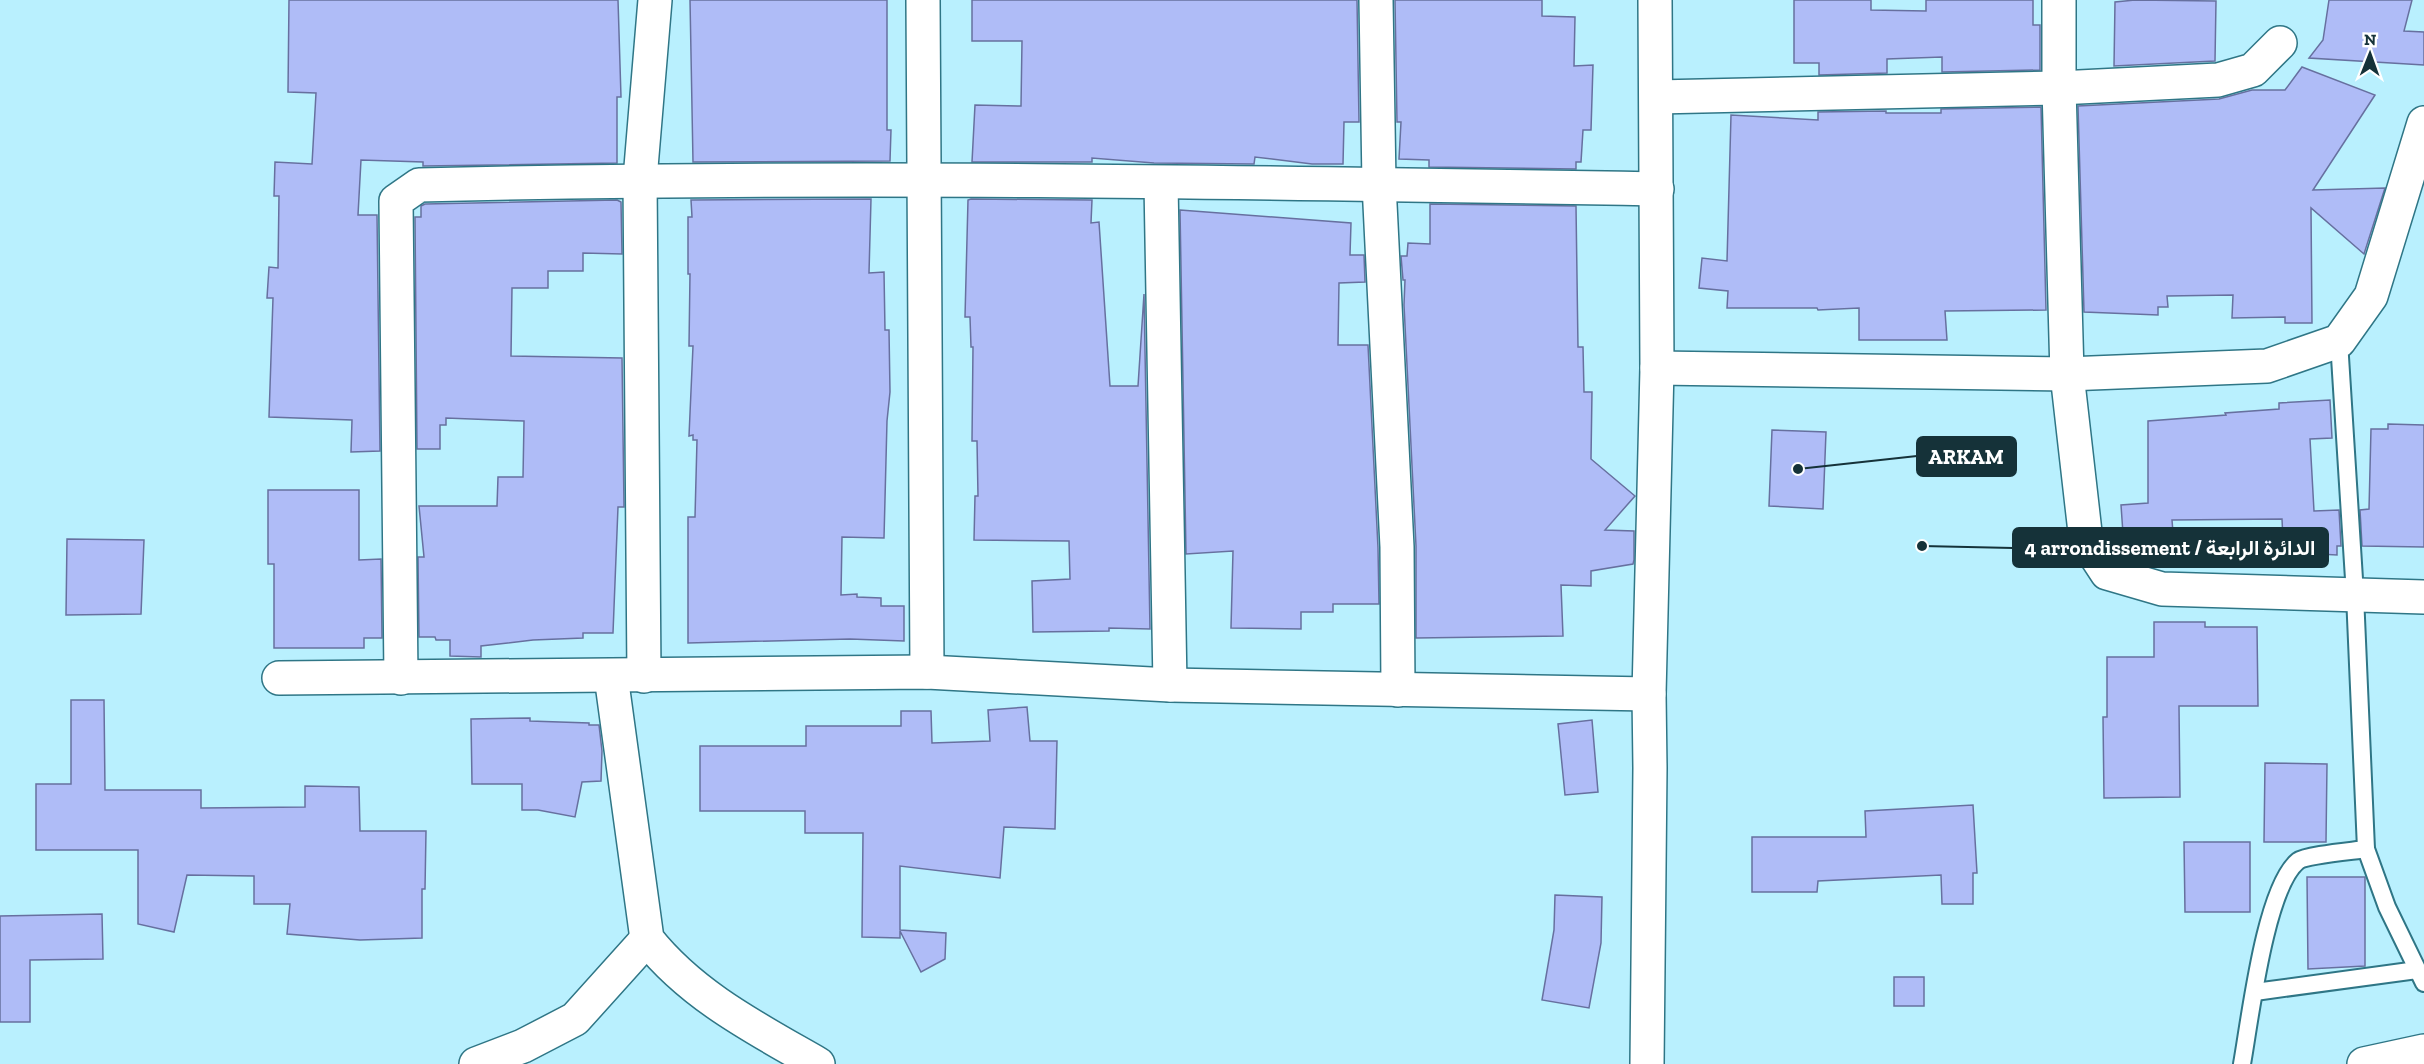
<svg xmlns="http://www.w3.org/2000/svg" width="2424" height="1064" viewBox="0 0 2424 1064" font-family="'Zilla Slab',Vazirmatn,serif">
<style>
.building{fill:#afbcf7;stroke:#67709f;stroke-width:1.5}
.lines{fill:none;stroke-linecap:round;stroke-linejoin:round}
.service-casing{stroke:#2f7686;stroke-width:20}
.minor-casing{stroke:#2f7686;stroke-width:36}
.tertiary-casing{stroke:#2f7686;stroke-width:36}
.primary-casing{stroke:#2f7686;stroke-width:36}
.service{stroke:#fff;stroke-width:16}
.minor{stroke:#fff;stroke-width:33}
.tertiary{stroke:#fff;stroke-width:33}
.primary{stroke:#fff;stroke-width:33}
.leader{fill:none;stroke:#153239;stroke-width:2}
.callout-dot{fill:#153239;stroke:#fff;stroke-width:2}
.callout{fill:#153239;stroke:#153239;stroke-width:2}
.callout-label{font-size:21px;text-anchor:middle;font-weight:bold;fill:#fff}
</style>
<rect width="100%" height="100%" fill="#b9f0fe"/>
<!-- building -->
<g class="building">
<polygon points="289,0 618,0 621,97 617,97 617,163 423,166 423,162 361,160 358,215 377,215 380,451 351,452 352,420 269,417 273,298 267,298 269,267 278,268 279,196 274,196 275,162 312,164 316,93 288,92"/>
<polygon points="690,0 887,0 887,130 891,130 890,161 693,162"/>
<polygon points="972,0 1357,0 1359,122 1344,122 1343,164 1312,164 1255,157 1254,164 1154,163 1092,158 1092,162 972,162 975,105 1021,106 1022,41 972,41"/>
<polygon points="1395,0 1542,0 1542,16 1575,17 1574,66 1593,65 1591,130 1583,130 1581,162 1576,162 1576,169 1429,167 1429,160 1399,159 1401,122 1397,122"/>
<polygon points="1794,0 1871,0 1871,10 1926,11 1926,0 2033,0 2033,25 2040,25 2040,70 1942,72 1942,57 1887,59 1887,73 1819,75 1819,63 1794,63"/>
<polygon points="2135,0 2216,1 2215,61 2114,66 2115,2"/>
<polygon points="2329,0 2412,0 2404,31 2424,32 2424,65 2309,58 2323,40"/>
<polygon points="2302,67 2375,95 2313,190 2385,188 2364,254 2311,208 2312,323 2285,323 2285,317 2232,318 2233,295 2167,296 2168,307 2158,307 2158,315 2084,312 2078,106 2219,99 2252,90 2285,90"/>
<polygon points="2041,107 2046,310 1945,311 1947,340 1859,340 1859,308 1818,310 1817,308 1727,308 1728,291 1699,288 1702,258 1727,261 1731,115 1818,120 1818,112 1886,111 1886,113 1941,113 1941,109"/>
<polygon points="871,199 869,273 884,272 885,330 889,330 890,392 887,421 884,538 842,537 841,595 857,594 857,597 881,598 881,606 904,606 904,641 850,639 688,643 688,517 695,517 697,440 693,440 693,435 689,436 693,346 689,346 690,274 688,274 688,217 692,217 691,200"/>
<polygon points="971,199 1092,200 1091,223 1099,222 1110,386 1138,386 1144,294 1150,629 1109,628 1109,631 1033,632 1032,581 1070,579 1069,541 974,540 975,496 978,496 977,441 972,441 973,347 971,347 970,317 965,317 968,200"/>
<polygon points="617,200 621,202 622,254 583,253 583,271 548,271 548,288 512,288 511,356 622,358 624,507 618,507 613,633 583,633 583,638 533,640 481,646 481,657 450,656 450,640 436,640 435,637 419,637 418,557 424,557 419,506 497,506 498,477 523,477 524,421 446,418 446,425 440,425 440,449 417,449 415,217 421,217 421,206 425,204"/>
<polygon points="1430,204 1576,206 1578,347 1583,347 1584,392 1592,392 1591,459 1635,496 1605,530 1634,531 1634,560 1633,564 1591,571 1591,586 1561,585 1563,636 1416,638 1416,546 1404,305 1405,280 1403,280 1401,256 1407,256 1408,243 1430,244"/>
<polygon points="1180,210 1351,223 1350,255 1364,255 1365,282 1339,283 1338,345 1368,345 1378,548 1379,604 1333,604 1333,612 1301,612 1301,629 1231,628 1233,551 1186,554"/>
<polygon points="2330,400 2332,438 2310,439 2314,511 2339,510 2341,546 2337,546 2337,555 2319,554 2319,559 2284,560 2282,519 2172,520 2174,545 2124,548 2121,505 2148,503 2148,421 2226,415 2225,413 2279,409 2279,403"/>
<polygon points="2388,424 2424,425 2424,547 2362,546 2360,510 2369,509 2371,429 2388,429"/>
<polygon points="1772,430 1826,432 1823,509 1769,506"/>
<polygon points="268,490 359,490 359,560 381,559 382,638 364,638 364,648 274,648 274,564 268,564"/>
<polygon points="67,539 144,540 141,614 66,615"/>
<polygon points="2154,622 2205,622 2205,627 2257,627 2258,706 2179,706 2180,797 2104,798 2103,717 2107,717 2107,657 2154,657"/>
<polygon points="71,700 104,700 105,790 201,790 201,808 305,807 305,786 359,787 360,831 426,831 425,889 422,889 422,938 360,940 287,934 290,904 254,904 254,876 187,875 174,932 138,924 138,850 36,850 36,784 71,784"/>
<polygon points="1027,707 1030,741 1057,741 1055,829 1004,827 1000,878 900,866 900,930 946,933 945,959 921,972 900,931 900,938 862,937 863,833 805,833 805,811 700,811 700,746 806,746 806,726 901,726 901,711 931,711 932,743 990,741 988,710"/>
<polygon points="530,718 530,721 589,723 589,725 599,725 602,751 601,781 582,782 575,817 538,810 522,810 522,784 472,784 471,719"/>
<polygon points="1592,720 1598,792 1565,795 1558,724"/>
<polygon points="2265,763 2327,764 2326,842 2264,842"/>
<polygon points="1973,805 1977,873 1973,873 1973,904 1942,904 1941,875 1818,881 1817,892 1752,892 1752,837 1866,837 1865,811"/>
<polygon points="2184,842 2250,842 2250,912 2185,912"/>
<polygon points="2307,877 2365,877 2365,966 2308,969"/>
<polygon points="1555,895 1602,897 1601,943 1589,1008 1542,1000 1554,930"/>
<polygon points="102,914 103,959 30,960 30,1022 0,1022 0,916"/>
<rect x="1894" y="977" width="30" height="29"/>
</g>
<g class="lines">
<defs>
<g id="service">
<polyline points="2339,341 2355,595 2366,849 2387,907 2424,983"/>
<polyline points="2255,992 2417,970"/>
<path d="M 2242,1064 C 2250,1020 2265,888 2298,861 C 2306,855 2353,851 2366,849"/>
</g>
<g id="minor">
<polyline points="923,0 927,672"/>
<polyline points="1376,0 1379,184 1397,547 1398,690"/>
<polyline points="2059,0 2059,88 2067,374 2086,541 2107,573 2162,589 2424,597"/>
<polyline points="1657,97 2059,88 2218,80 2253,70 2280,43"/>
<polyline points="1161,183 1170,685"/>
<polyline points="1657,368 2067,374 2267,366 2339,341 2371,296 2424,123"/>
<path d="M 611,676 L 647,939 C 692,996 757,1029 818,1064"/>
<polyline points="644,676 640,179 655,0"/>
<polyline points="279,678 927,672 1170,685 1649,694"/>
<path d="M 401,678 L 396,201 L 419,185 C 831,175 1244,182 1657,189"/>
<polyline points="476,1064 523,1046 575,1019 647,939"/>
</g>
<polyline id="tertiary" points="1647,1064 1650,768 1649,694 1657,368 1655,0"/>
<polyline id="primary" points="2364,1064 2424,1051"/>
</defs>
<!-- service casing -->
<use href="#service" class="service-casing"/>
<!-- minor casing -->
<use href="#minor" class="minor-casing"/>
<!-- tertiary casing -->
<use href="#tertiary" class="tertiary-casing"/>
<!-- primary casing -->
<use href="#primary" class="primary-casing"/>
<!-- service -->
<use href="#service" class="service"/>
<!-- minor -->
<use href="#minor" class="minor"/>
<!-- tertiary -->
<use href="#tertiary" class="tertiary"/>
<!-- primary -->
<use href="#primary" class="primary"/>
</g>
<!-- callouts -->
<path class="leader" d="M1798 469L1917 456M1922 546L2013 548"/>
<g class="callout-dot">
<circle cx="1798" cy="469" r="6"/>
<circle cx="1922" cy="546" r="6"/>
</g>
<g class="callout">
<rect x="1917" y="437" width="99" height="39" rx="6"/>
<rect x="2013" y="528" width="315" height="39" rx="6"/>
</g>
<g class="callout-label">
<text x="1966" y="464">ARKAM</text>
<text x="2170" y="555">4 arrondissement / الدائرة الرابعة</text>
</g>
<!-- north arrow -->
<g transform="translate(2370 54) rotate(1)" stroke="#ffffff" stroke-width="4.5" paint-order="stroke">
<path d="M0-4.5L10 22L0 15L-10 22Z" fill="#153239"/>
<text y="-9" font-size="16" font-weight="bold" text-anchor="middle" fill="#153239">N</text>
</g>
</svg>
